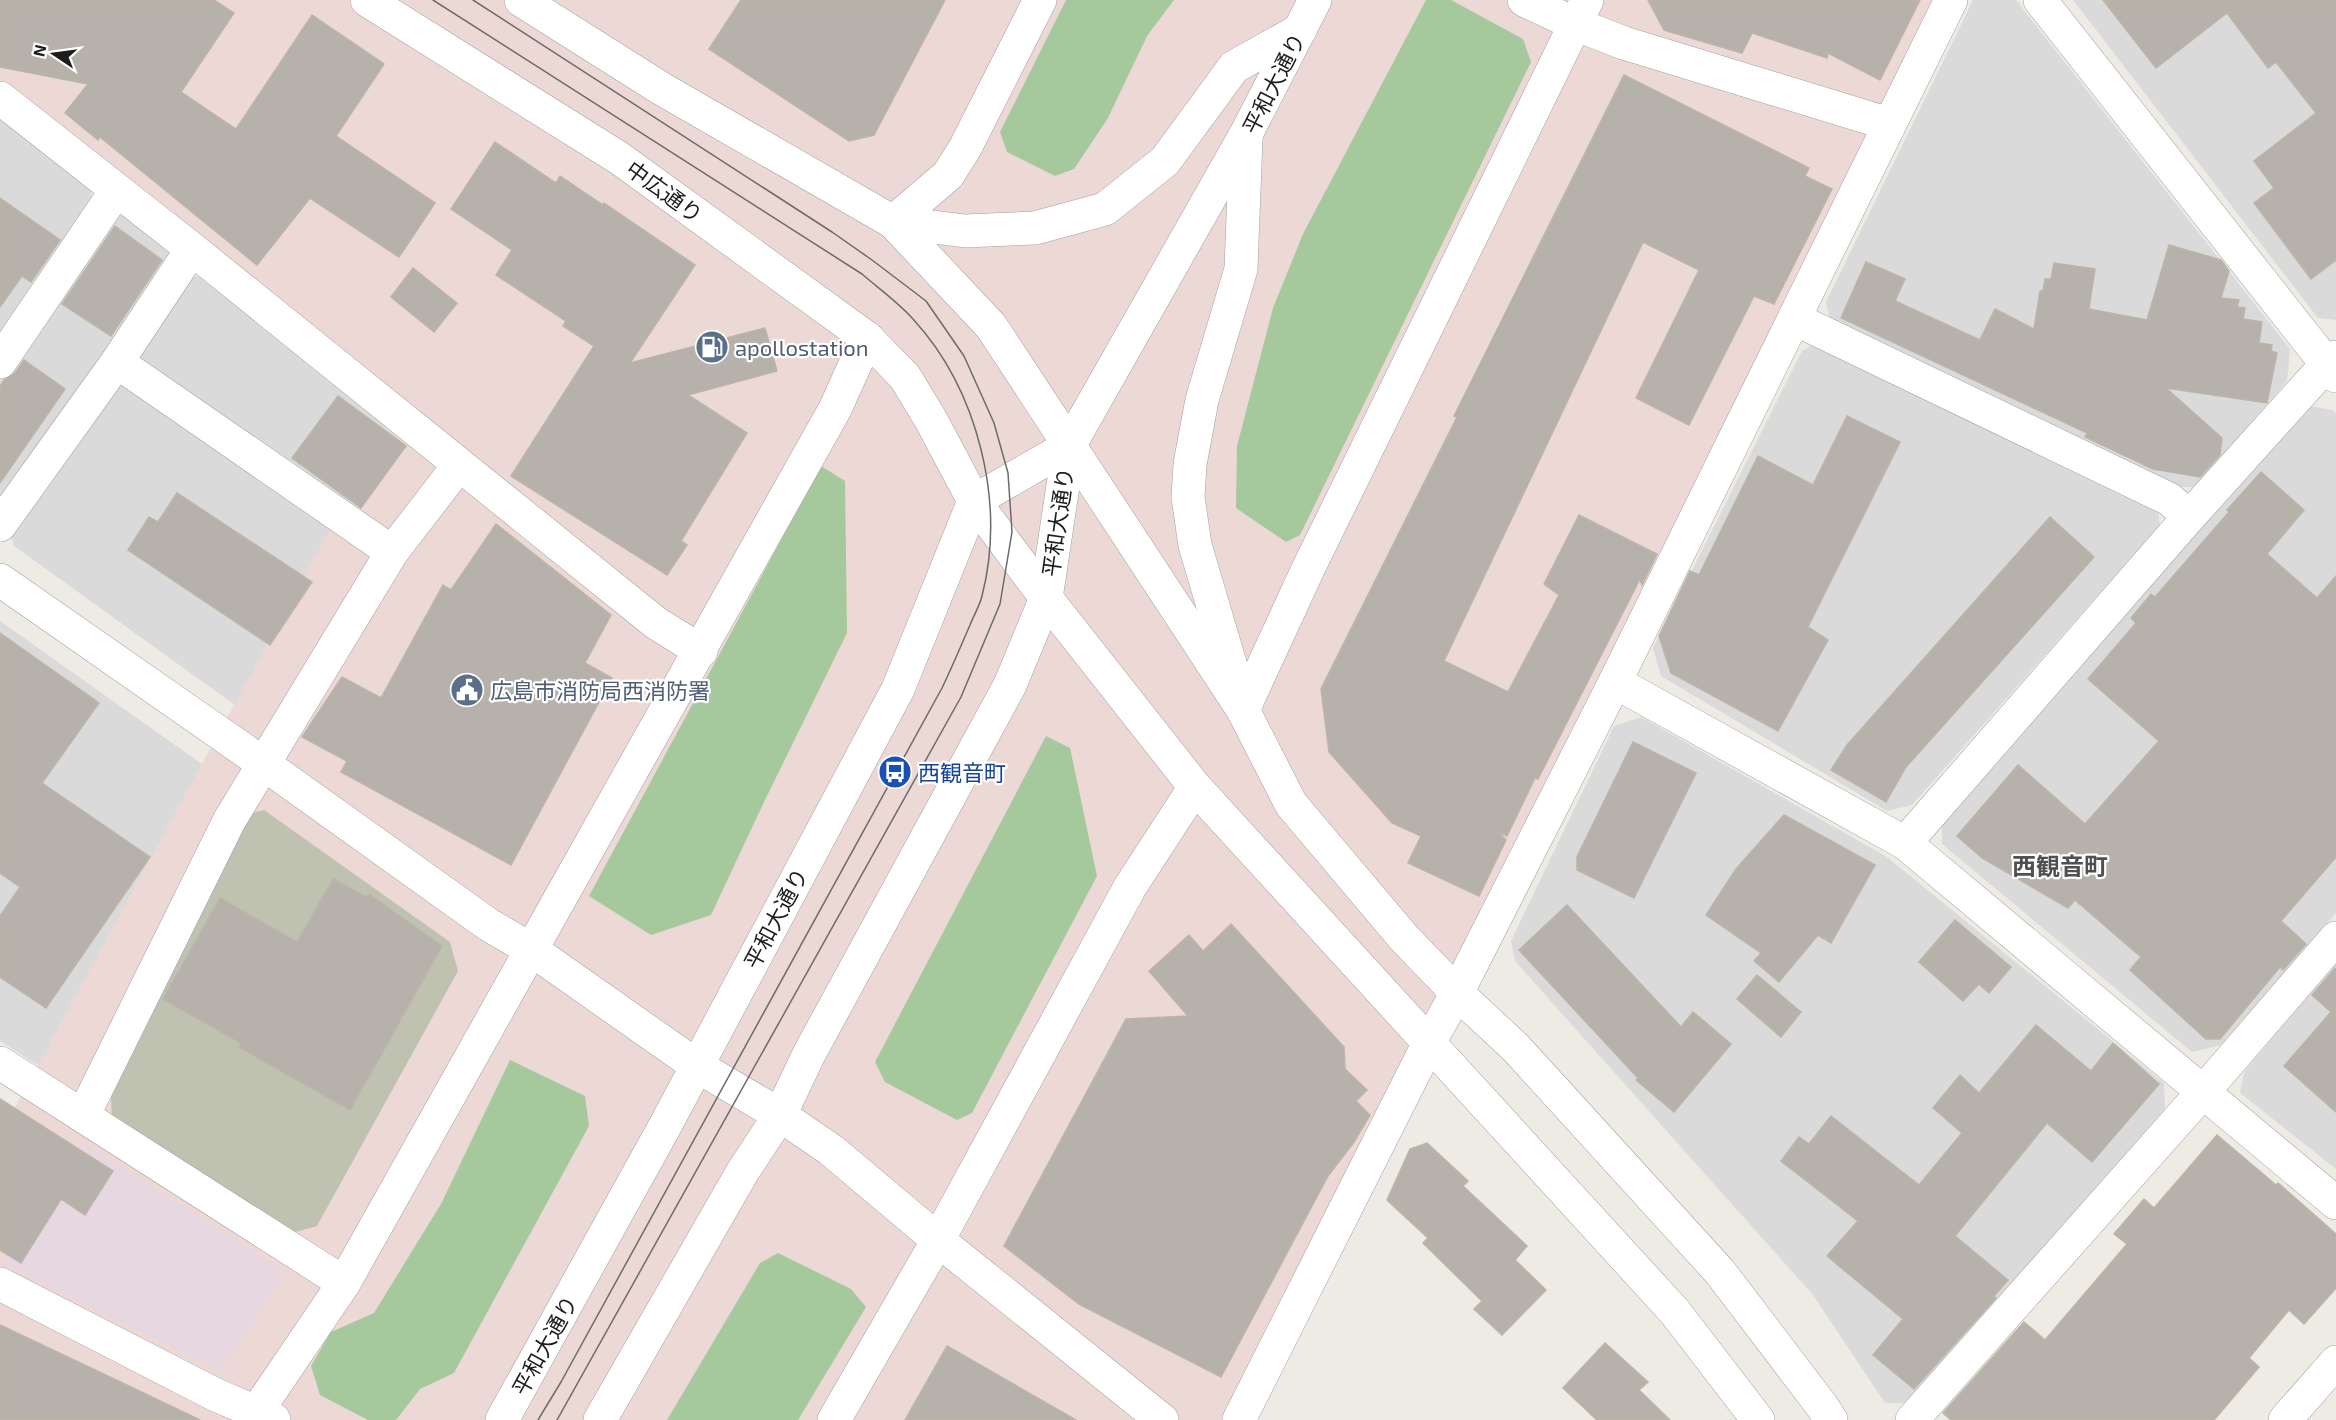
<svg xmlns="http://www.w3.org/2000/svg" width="2336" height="1420" viewBox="0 0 2336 1420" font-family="'Exo 2','Noto Sans JP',sans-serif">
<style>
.residential{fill:#dbdada}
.commercial{fill:#ecd9d5}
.industrial{fill:#e6d7e1}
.construction{fill:#bfc1b1}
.forest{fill:#a5c89d}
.building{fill:#b6b1aa;stroke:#bdb4a8;stroke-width:1.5}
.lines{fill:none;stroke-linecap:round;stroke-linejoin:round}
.minor-casing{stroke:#a1a1a1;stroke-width:34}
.tertiary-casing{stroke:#a1a1a1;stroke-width:34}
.minor{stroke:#fff;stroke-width:33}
.tertiary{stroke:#fff;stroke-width:33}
.tram{stroke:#6b6b6b;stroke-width:1.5}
.labels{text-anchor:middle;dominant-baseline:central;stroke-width:4.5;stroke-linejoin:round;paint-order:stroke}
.street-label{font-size:22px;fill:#1d1d1d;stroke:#fff}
.service-label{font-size:22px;fill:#4e5e75;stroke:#fff;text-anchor:start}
.transit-label{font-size:22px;fill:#164399;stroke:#fff;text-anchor:start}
.neighbourhood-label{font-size:24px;font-weight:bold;fill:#505050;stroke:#fff}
</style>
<rect width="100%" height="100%" fill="#edebe4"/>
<!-- residential -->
<g class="residential">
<polygon points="1973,0 2016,0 2290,349 2287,381 2195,487 2173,487 1831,324 1826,302"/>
<polygon points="2073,0 2336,0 2336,320 2318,318"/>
<polygon points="0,114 91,183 92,207 0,340"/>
<polygon points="133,214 170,243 168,267 0,506 0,375 108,218"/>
<polygon points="200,276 432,463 381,534 138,362 138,342 182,278"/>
<polygon points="1819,342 2157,503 2160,525 1912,805 1887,811 1661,676 1653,648 1802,351"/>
<polygon points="110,383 130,384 367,547 253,718 14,546 10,529"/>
<polygon points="2308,406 2333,410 2336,414 2336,913 2221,1045 2192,1052 1942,844 1942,822"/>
<polygon points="0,621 216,774 67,1084 0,1041"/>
<polygon points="1641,717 1887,857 2164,1083 2165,1109 1907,1403 1885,1403 1813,1295 1515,961 1511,941 1614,726"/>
<polygon points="2336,963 2336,1169 2240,1093 2244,1072"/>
</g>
<!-- commercial -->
<polygon class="commercial" points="0,0 1947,0 1239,1420 0,1420 0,1135 392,415 0,97"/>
<!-- industrial -->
<polygon class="industrial" points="83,1143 285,1272 222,1371 5,1266"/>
<!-- construction -->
<polygon class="construction" points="264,810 450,942 458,971 317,1226 292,1233 112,1119 111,1098 243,815"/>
<!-- forest -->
<g class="forest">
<polygon points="1066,0 1174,0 1147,36 1108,118 1074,169 1055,176 1007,152 1000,132"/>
<polygon points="1426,0 1451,0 1523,39 1531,62 1300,535 1286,542 1236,508 1237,446 1273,308 1303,234"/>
<polygon points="821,466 845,481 847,633 764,802 711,915 651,935 589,896"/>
<polygon points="1046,736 1070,748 1097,876 972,1113 957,1120 885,1082 875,1062"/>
<polygon points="510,1060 585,1096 589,1126 454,1373 420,1389 396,1420 368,1420 320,1395 311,1366 331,1332 374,1313 441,1204"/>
<polygon points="778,1253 851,1289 866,1307 798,1420 667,1420 760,1263"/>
</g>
<!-- building -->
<g class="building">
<polygon points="0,0 214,0 234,13 181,92 236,129 312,15 384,64 336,136 435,203 399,257 310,198 257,265 100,137 98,140 65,113 88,84 0,67"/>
<polygon points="741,0 945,0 874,135 849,141 709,49"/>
<polygon points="1648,0 1920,0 1880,80 1828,53 1827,58 1752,33 1742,53 1664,30"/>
<polygon points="2103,0 2336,0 2336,260 2311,279 2254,203 2274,188 2254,161 2316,113 2276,62 2268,68 2227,13 2156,68"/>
<polygon points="1624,75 1809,168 1805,176 1832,189 1774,304 1754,296 1689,425 1636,398 1699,270 1643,242 1444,661 1508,692 1559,595 1544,584 1579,515 1657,554 1642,585 1640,579 1538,779 1535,778 1507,836 1498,832 1506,840 1479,896 1408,863 1421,836 1392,823 1329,752 1321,689 1457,417 1454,416"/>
<polygon points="495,142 556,183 560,176 603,205 604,203 695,265 630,363 765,328 777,371 688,395 747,433 681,541 687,545 667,575 511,476 594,346 563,326 566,321 496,275 512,250 451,209"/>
<polygon points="0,198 60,240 31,282 22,276 0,307"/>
<polygon points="115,226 162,260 111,336 62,304"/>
<polygon points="2169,245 2221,260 2229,271 2221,298 2239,300 2237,307 2245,308 2243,319 2262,322 2259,343 2272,345 2271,351 2277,353 2267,403 2166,388 2222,438 2220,455 2200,477 2153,469 2085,437 2087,433 1841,318 1866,262 1905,279 1895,301 1980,340 1995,309 2034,329 2040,291 2043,291 2045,279 2051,279 2054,263 2095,269 2089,309 2147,320"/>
<polygon points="413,268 457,303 434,332 391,297"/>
<polygon points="24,360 65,389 0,483 0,386 4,380 15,373"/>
<polygon points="338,396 406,446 361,508 292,458"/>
<polygon points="1847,416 1900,442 1808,627 1828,640 1778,731 1671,673 1659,636 1690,571 1699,575 1758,456 1813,485"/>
<polygon points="2261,472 2304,510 2267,554 2317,598 2336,576 2336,857 2281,921 2306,944 2283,970 2280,967 2220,1039 2206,1039 2130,970 2141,957 2075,900 2068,908 1982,858 1957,836 2018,765 2085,824 2159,741 2088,679 2136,623 2131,618 2151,594 2155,597 2229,512 2227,510"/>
<polygon points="177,493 312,582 270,645 128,550 149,517 158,522"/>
<polygon points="2050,517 2094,557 1906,767 1886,802 1831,770 1847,745"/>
<polygon points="496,524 611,615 585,663 612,678 511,865 341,772 347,761 302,737 342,677 381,698 443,585 451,590"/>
<polygon points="0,633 99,703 42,783 150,857 46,1008 0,977 0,916 20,887 0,873"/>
<polygon points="1633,742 1696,773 1634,898 1577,870 1577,857"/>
<polygon points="1784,815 1875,865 1831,943 1818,935 1779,982 1754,961 1761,953 1706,915 1736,869"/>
<polygon points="333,879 366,897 369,894 442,946 350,1110 239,1047 241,1043 163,999 220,898 297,942"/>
<polygon points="1567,905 1681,1027 1693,1012 1731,1044 1674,1112 1636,1080 1638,1078 1519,950"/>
<polygon points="1955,920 2011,967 1989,993 1979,984 1963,1001 1919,962"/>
<polygon points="1231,924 1344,1047 1345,1069 1367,1090 1356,1101 1370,1115 1354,1142 1328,1176 1221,1377 1079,1304 1004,1246 1126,1019 1188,1016 1149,971 1189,935 1203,951"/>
<polygon points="2335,968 2336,969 2336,1112 2284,1066 2331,1012 2312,995"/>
<polygon points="1757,975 1801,1012 1781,1037 1737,999"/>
<polygon points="2036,1025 2091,1071 2113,1043 2159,1084 2092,1162 2047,1123 1955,1236 2008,1280 1994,1296 1996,1298 1914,1389 1873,1355 1903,1319 1827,1256 1858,1221 1781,1161 1799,1137 1809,1144 1831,1116 1919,1185 1962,1133 1933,1108 1960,1075 1979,1093"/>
<polygon points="0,1099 113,1171 85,1215 61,1199 21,1263 0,1250"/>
<polygon points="2217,1135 2276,1185 2278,1183 2336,1234 2336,1288 2304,1324 2289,1310 2249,1358 2259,1367 2214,1420 1951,1420 1943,1413 2024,1322 2045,1340 2127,1244 2114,1234 2144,1199 2154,1208"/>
<polygon points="1427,1143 1468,1181 1463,1186 1527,1246 1515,1260 1546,1290 1502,1335 1474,1309 1482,1301 1423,1243 1428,1238 1387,1200 1410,1149"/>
<polygon points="0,1325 112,1378 200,1420 0,1420"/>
<polygon points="1605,1343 1648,1382 1639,1390 1670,1420 1597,1420 1563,1388"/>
<polygon points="947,1346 1076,1420 905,1420"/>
</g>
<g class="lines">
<defs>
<g id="minor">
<polyline points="1524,0 1575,24 1624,43 1889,124"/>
<polyline points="2040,0 2336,376"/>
<polyline points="0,98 192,249 656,623 701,651"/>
<polyline points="893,222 948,175 965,148 1040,0"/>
<polyline points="1795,319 2169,499 2189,517"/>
<polyline points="0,362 116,191"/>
<polyline points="117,362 392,552"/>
<polyline points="0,525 117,362 192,249"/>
<polyline points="1615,682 1905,843 2336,1203"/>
<polyline points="1243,710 1308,569 1587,0"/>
<polyline points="1905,843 2189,517 2327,364 2336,357"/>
<polyline points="0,1063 344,1283"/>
<polyline points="83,1116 229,821 392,552 459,465"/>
<polyline points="0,1284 214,1394 274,1420"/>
<polyline points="251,1420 344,1283 835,409 867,338"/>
<polyline points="834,1420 938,1240 1130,887 1195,787"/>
<polyline points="1239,1420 1430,1041 1457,993 1615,682 1951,0"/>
<polyline points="1912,1420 2203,1092 2336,938"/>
</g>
<g id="tertiary">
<polyline points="367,0 619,158 867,338 905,377 931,420 974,501 1046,598 1195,787 1675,1312 1758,1420"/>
<polyline points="521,0 662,89 893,222 991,326 1243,710 1291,804 1404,938 1457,993 1516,1048 1720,1272 1822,1406 1831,1420"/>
<polyline points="893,222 965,231 1035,228 1105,209 1165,161 1234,67 1300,30"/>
<polyline points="0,580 264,764 489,925 532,950 697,1066 780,1115 831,1150 938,1240 1162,1420"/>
<polyline points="1234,677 1195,545 1188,497 1190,464 1202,400 1241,269 1246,139"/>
<polyline points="502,1420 665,1126 898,689 974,501 1069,446"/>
<polyline points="600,1420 743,1171 780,1115 809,1054 1010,685 1046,598 1069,446 1246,134 1315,0"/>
<polyline points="2285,1420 2336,1362"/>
</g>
</defs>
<!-- minor casing -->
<use href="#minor" class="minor-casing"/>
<!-- tertiary casing -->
<use href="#tertiary" class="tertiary-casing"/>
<!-- minor -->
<use href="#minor" class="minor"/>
<!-- tertiary -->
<use href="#tertiary" class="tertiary"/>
<!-- tram -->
<g class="tram">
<path d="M 433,0 L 862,274 C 878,288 898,302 913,319 C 978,390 1006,502 982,596 C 980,605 974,615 970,625 C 961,646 952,667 942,688 L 561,1382 L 538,1420"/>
<polyline points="473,0 832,232 872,260 926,301 964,356 994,423 1008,473 1012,532 1000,604 961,697 557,1420"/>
</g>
</g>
<!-- icons -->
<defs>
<symbol id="fuel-disc" viewBox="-11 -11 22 22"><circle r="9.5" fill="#5c6f8a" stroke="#fff"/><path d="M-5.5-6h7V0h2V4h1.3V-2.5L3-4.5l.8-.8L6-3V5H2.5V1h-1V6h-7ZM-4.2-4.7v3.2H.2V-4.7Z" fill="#fff"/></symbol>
<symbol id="civic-disc" viewBox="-11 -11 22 22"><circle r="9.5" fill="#5c6f8a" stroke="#fff"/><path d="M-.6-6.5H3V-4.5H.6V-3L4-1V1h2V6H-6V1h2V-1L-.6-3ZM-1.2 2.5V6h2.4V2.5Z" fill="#fff"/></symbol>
<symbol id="bus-disc" viewBox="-11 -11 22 22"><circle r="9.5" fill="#1a4fb4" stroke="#fff"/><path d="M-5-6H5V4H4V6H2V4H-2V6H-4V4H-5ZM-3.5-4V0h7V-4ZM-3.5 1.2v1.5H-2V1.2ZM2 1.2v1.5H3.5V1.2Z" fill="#fff"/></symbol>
</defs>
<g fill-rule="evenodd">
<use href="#fuel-disc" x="693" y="328" width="38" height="38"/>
<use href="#civic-disc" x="448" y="671" width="38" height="38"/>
<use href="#bus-disc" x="876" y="753" width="38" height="38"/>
</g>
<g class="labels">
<!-- street labels -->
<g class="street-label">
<text transform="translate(1273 83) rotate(-63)">平和大通り</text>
<text transform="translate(665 191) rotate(36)">中広通り</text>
<text transform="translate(1057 522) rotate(-82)">平和大通り</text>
<text transform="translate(775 918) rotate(-62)">平和大通り</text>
<text transform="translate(544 1345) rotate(-61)">平和大通り</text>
</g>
<!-- service labels -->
<g class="service-label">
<text x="735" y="347">apollostation</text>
<text x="490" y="690">広島市消防局西消防署</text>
</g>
<!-- transit labels -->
<g class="transit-label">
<text x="918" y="772">西観音町</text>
</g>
<!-- neighbourhood labels -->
<g class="neighbourhood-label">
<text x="2060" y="865">西観音町</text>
</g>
</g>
<!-- north arrow -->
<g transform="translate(54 54) rotate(283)" stroke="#ffffff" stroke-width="4.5" paint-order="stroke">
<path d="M0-4.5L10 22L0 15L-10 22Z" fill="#1d1d1d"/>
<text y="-9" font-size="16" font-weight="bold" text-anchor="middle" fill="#1d1d1d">N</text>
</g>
</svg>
